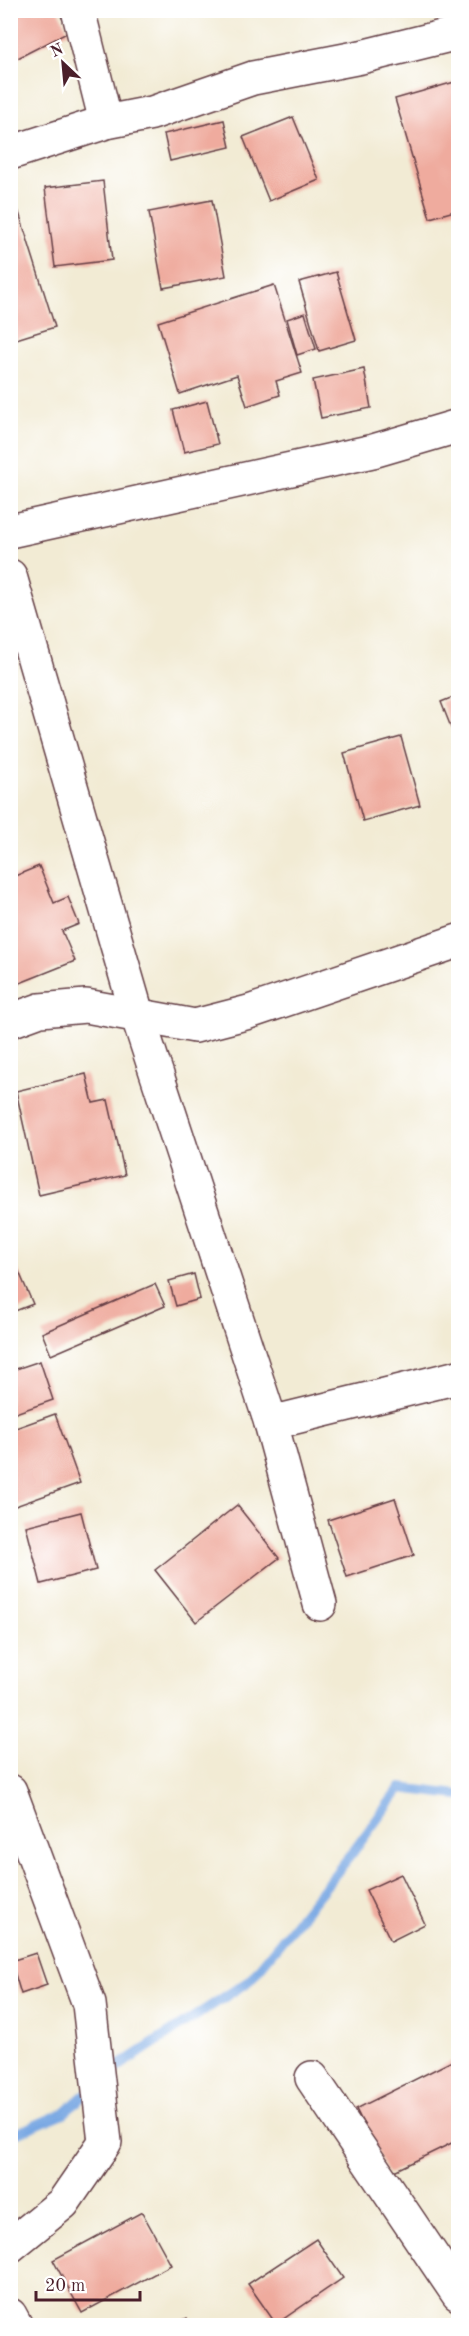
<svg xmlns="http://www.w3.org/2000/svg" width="469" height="2336" viewBox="0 0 469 2336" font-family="'Old Standard TT',serif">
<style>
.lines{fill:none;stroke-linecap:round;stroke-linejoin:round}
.stream{stroke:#79a8e3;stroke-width:10}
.building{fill:#efab9e}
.minor-casing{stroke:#633e44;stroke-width:36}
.minor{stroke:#fff;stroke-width:33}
</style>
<rect width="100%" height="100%" fill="#fff"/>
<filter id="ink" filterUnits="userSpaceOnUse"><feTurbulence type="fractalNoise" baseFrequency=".0167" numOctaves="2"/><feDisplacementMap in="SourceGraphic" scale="12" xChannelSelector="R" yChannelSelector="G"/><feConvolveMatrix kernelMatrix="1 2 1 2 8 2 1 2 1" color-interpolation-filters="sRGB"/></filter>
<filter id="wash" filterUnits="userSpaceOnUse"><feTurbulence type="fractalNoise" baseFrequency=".008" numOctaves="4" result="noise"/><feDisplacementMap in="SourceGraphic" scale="24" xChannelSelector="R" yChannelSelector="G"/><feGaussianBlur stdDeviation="1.35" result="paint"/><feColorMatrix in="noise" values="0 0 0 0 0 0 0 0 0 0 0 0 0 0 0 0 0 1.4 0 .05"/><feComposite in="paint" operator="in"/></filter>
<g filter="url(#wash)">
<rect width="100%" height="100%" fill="#f2ebd4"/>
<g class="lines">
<!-- stream -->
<polyline class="stream" points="10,2136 64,2113 113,2070 249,1981 353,1852 400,1788 458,1795"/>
</g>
<g id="blocks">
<!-- building -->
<g class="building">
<polygon points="10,10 58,10 69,32 10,62"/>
<polygon points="458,81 458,210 430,218 395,99"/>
<polygon points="293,117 319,180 269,201 243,137"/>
<polygon points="224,120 230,147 170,161 164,134"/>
<polygon points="103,181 112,260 55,267 45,188"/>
<polygon points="15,200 55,327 10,341 10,202"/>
<polygon points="212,200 226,276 163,288 149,212"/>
<polygon points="336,272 356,340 319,351 299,282"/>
<polygon points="274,285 302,373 276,381 280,395 247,406 237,375 180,394 158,322"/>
<polygon points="305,313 316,349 297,355 287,319"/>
<polygon points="364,369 371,408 321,418 313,380"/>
<polygon points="207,401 218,444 184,452 173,410"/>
<polygon points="458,695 458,745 441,702"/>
<polygon points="401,737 420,805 363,821 344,753"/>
<polygon points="39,866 54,903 68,897 79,924 62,931 75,961 15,985 10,974 10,878"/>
<polygon points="86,1074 93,1103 108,1100 125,1175 39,1195 16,1091"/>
<polygon points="10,1251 33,1304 10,1313"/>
<polygon points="194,1274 200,1299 176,1306 169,1281"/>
<polygon points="155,1284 165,1306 51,1355 42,1333"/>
<polygon points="40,1361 53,1400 10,1415 10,1371"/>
<polygon points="55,1414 80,1483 10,1508 10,1430"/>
<polygon points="395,1498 414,1555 347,1577 328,1520"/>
<polygon points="237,1505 279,1558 196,1622 155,1570"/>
<polygon points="81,1512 96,1570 41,1584 26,1526"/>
<polygon points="401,1874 425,1924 391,1941 366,1890"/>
<polygon points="36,1953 47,1985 21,1994 11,1961"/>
<polygon points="458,2058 458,2140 388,2174 356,2109"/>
<polygon points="142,2212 171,2265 82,2313 53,2260"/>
<polygon points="316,2239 343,2278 276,2324 248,2284"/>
<polygon points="187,2318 190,2326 172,2326"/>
</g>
</g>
</g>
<g filter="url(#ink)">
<use href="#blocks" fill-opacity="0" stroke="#633e44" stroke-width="1.5"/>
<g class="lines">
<defs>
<g id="minor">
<polyline points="78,10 106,122"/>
<polyline points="10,153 106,122 152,113 253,78 361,57 458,33"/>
<polyline points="10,531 373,451 458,426"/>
<polyline points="10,576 137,1014 271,1423 320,1604"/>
<polyline points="10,1021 40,1010 86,1006 195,1026 249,1012 458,941"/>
<polyline points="271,1423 458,1377"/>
<polyline points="10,1791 89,2004 105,2142 63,2203 10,2246"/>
<polyline points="312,2078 458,2294"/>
<polyline points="10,2315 16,2326"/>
</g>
</defs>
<!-- minor casing -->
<use href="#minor" class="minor-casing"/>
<!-- minor -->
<use href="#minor" class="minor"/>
</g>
</g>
<!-- margin -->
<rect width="469" height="2336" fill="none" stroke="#fff" stroke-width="36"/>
<!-- north arrow -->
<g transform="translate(63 63) rotate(334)" stroke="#ffffff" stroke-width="4.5" paint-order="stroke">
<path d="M0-4.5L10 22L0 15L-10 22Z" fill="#4a1f2b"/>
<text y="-9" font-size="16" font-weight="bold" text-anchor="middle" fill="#4a1f2b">N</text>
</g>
<!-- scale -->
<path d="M36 2291v9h104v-9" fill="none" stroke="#4a1f2b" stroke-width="3"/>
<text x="45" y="2291" font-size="18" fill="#4a1f2b" stroke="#ffffff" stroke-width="4.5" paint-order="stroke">20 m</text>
</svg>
